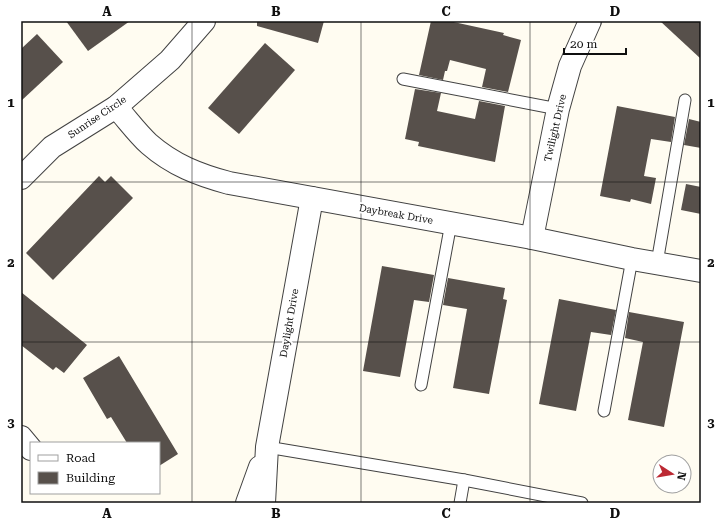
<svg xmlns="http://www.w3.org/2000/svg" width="722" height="524" viewBox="0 0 722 524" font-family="'Roboto Serif',serif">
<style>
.building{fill:#57504b}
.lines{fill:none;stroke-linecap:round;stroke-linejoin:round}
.lane-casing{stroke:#424242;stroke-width:13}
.street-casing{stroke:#424242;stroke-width:24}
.lane{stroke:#fff;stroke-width:11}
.street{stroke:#fff;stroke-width:22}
.grid{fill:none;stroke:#0f0f0f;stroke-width:1;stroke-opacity:0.55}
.labels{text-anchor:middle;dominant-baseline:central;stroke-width:4;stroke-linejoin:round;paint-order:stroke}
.street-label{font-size:10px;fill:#0f0f0f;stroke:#fff}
.neatline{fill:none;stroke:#0f0f0f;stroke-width:1.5}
.grid-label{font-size:13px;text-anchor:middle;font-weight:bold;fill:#0f0f0f}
</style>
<rect width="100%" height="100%" fill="#fffcf1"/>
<!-- building -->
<g class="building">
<polygon points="66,21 130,21 88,51"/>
<polygon points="257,21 324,21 318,43 257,26"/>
<polygon points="431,21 449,21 504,33 503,35 521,40 508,92 482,87 486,69 450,60 447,71 445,71 443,80 419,75"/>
<polygon points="660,21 701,21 701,59"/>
<polygon points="37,34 63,62 21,101 21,49"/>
<polygon points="265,43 295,70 239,134 208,108"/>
<polygon points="415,89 441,93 437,111 475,119 479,101 505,106 495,162 418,146 419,142 405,139"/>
<polygon points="617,106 675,117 671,142 651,139 644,176 656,178 651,204 631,199 630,202 600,196"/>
<polygon points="689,119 701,122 701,148 684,145"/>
<polygon points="99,176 105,182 111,176 133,198 53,280 26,253"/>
<polygon points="686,184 701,187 701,214 681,210"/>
<polygon points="382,266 434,275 429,302 414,300 400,377 363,371"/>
<polygon points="448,278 505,288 503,299 507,300 489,394 453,388 467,309 443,305"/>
<polygon points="21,292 87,345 64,373 56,367 53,370 21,345"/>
<polygon points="559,299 616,310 611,335 591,332 576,411 539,404"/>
<polygon points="629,312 684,322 664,427 628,420 643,342 625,338"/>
<polygon points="119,356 178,454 159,466 159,443 127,443 111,417 107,419 83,378"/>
</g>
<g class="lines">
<defs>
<g id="lane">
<polyline points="403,79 558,109"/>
<polyline points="657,263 685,100"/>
<polyline points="421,385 451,223"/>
<polyline points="604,411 632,259"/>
<polyline points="267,447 464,480 582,503"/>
<polyline points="460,503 464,480"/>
</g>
<g id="street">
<path d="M 116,107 C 127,119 137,133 149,144 C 173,165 199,175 229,183 L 532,238 L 632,259 L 701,271"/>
<polyline points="21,178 52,147 116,107 170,60 204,21"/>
<polyline points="532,238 558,109 570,66 590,21"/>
<polyline points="21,437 31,449"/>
<polyline points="247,503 260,467"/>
<polyline points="264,503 267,447 312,198"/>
</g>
</defs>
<!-- lane casing -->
<use href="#lane" class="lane-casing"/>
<!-- street casing -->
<use href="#street" class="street-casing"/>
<!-- lane -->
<use href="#lane" class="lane"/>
<!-- street -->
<use href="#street" class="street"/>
</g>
<!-- grid -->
<path class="grid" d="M 192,21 L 192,503M 361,21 L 361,503M 530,21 L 530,503M 21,182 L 701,182M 21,342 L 701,342"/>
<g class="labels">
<!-- street labels -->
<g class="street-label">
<text transform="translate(97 117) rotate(-34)">Sunrise Circle</text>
<text transform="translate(555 128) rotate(-77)">Twilight Drive</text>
<text transform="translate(396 214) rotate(10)">Daybreak Drive</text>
<text transform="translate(289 323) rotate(-80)">Daylight Drive</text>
</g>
</g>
<!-- border -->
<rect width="722" height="524" fill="none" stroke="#ffffff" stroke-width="44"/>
<!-- legend -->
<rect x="30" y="442" width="130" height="52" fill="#ffffff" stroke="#9f9f9f"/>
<rect x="38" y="455" width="20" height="6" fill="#ffffff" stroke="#9f9f9f"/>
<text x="66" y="462" font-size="12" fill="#0f0f0f">Road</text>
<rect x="38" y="472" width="20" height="12" fill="#57504b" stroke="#9f9f9f"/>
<text x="66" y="482" font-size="12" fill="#0f0f0f">Building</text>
<!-- north arrow -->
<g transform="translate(672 474) rotate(102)"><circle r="19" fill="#ffffff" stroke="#9f9f9f"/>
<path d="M0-3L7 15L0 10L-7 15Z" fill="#bc2933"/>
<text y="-6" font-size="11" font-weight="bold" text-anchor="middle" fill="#0f0f0f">N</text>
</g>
<!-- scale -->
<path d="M564 48v6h62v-6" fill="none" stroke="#0f0f0f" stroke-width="2"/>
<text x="570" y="48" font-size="12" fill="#0f0f0f" stroke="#ffffff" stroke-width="3" paint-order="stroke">20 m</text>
<rect x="22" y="22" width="678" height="480" class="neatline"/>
<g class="grid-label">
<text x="107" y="16">A</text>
<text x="276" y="16">B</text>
<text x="446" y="16">C</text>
<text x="615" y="16">D</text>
<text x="11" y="107">1</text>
<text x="711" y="107">1</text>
<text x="11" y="267">2</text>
<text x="711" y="267">2</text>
<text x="11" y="427">3</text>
<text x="711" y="427">3</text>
<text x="107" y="518">A</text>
<text x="276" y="518">B</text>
<text x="446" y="518">C</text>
<text x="615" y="518">D</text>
</g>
</svg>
